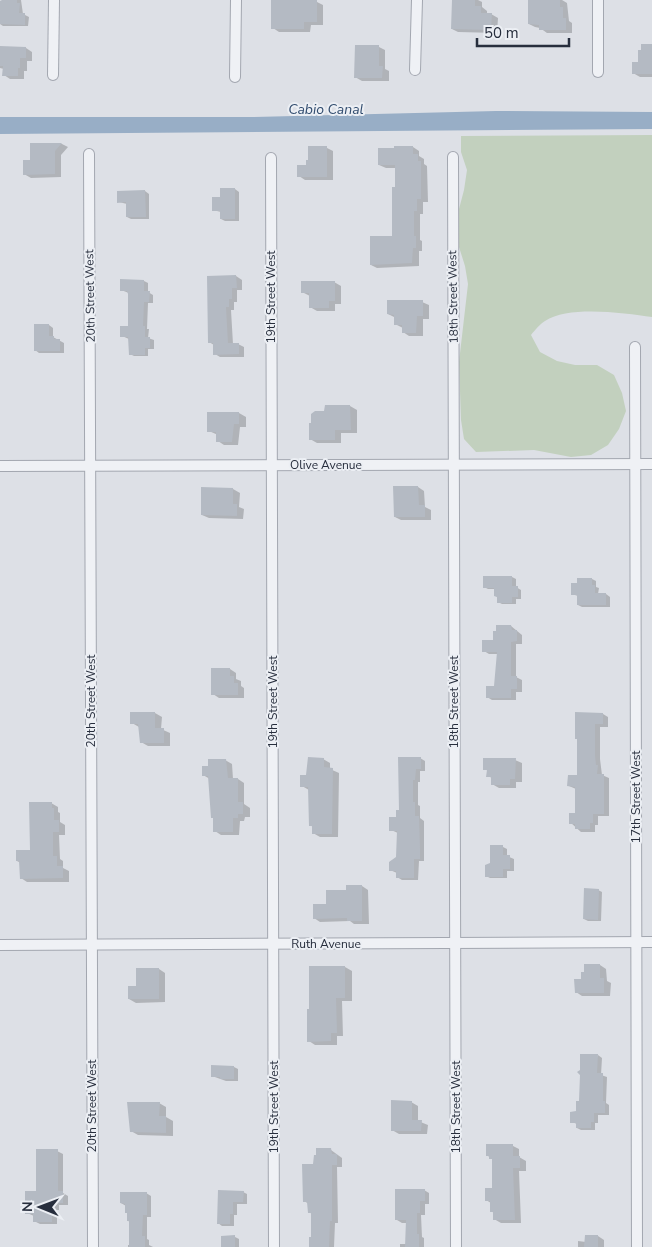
<svg xmlns="http://www.w3.org/2000/svg" width="652" height="1247" viewBox="0 0 652 1247" font-family="'Nunito Sans',sans-serif">
<style>
.green{fill:#c2d0be}
.water{fill:#98aec6}
.shadow{fill:#0003}
.building{fill:#b4bac3}
.lines{fill:none;stroke-linecap:round;stroke-linejoin:round}
.street-casing{stroke:#a3a7b0;stroke-width:12}
.street{stroke:#eff1f5;stroke-width:10}
.labels{text-anchor:middle;dominant-baseline:central;stroke-width:4;stroke-linejoin:round;paint-order:stroke}
.street-label{font-size:12px;fill:#272e3d;stroke:#eceff4}
.water-label{font-size:14px;font-style:italic;fill:#324d6f;stroke:#eceff4}
</style>
<rect width="100%" height="100%" fill="#dde0e6"/>
<!-- green -->
<path class="green" d="M 652,135 L 652,317 C 624,313 569,305 545,321 C 540,324 535,330 531,335 L 540,352 L 557,361 L 575,365 L 597,365 L 614,375 L 622,393 L 626,411 L 619,429 L 608,445 L 591,455 L 571,457 L 534,450 L 476,452 L 464,439 L 461,420 L 459,362 L 468,284 L 465,266 L 459,247 L 457,228 L 459,209 L 464,190 L 467,170 L 461,152 L 461,136 Z"/>
<!-- water -->
<polygon class="water" points="496,111 652,112 652,129 0,134 0,117 252,117"/>
<!-- shadow -->
<g class="shadow">
<polygon points="3,0 21,0 23,14 29,17 28,26 3,26 0,24 0,3"/>
<polygon points="273,0 317,2 323,5 323,25 311,25 310,32 279,32 273,28"/>
<polygon points="453,0 478,0 482,2 482,7 487,11 487,14 491,14 498,18 497,33 458,32 452,29"/>
<polygon points="529,0 562,0 567,3 569,21 572,23 572,33 547,33 540,28 535,27 529,24"/>
<polygon points="652,45 652,77 640,77 633,73"/>
<polygon points="379,47 385,50 385,69 389,71 389,81 362,81 355,77"/>
<polygon points="0,48 26,48 32,52 32,61 27,61 27,71 24,71 24,79 10,79 4,75 4,69 0,68"/>
<polygon points="31,144 62,144 68,147 61,155 61,177 31,178 24,174 31,161"/>
<polygon points="413,147 419,151 419,156 424,159 424,164 427,166 428,202 423,202 423,214 420,214 420,240 422,241 422,251 419,251 419,266 377,268 371,265 394,237 396,188 396,168 386,168 379,165"/>
<polygon points="327,148 333,151 333,180 305,180 299,176"/>
<polygon points="221,189 235,189 239,192 239,221 225,221 221,219 221,212 213,210 221,198"/>
<polygon points="145,191 149,194 149,219 131,219 127,217 127,204 119,202 118,192"/>
<polygon points="236,276 242,280 242,290 237,290 237,302 234,302 234,310 231,310 233,344 238,344 244,347 244,357 220,357 215,354 214,345 209,342 208,277"/>
<polygon points="144,281 148,283 148,292 153,295 153,303 148,303 147,329 149,329 148,338 154,340 154,349 148,349 148,356 134,356 130,354 129,339 122,336 129,327 129,293 121,290"/>
<polygon points="334,282 341,286 341,304 335,304 335,311 317,311 310,307 310,296 302,292"/>
<polygon points="422,302 429,305 429,319 423,319 423,336 409,336 403,332 403,328 395,324 394,317 388,314"/>
<polygon points="49,325 53,328 53,337 64,343 64,353 39,353 35,350"/>
<polygon points="350,406 357,410 357,433 341,433 341,443 317,443 310,439 326,412"/>
<polygon points="239,413 246,417 246,427 240,427 238,445 224,445 218,441 218,435 209,431 209,414"/>
<polygon points="418,487 424,491 425,507 431,510 431,520 401,520 395,517"/>
<polygon points="202,488 233,489 240,493 239,507 244,509 243,519 209,518 202,515"/>
<polygon points="512,577 516,579 516,587 521,590 521,599 516,599 516,604 502,604 498,602 495,589 488,589 484,587"/>
<polygon points="592,579 596,581 596,587 599,588 598,594 606,594 610,597 610,607 582,607 578,605 578,596 572,594"/>
<polygon points="511,626 522,635 522,644 516,644 516,677 522,680 522,692 516,692 516,700 492,700 487,697 495,687 498,654 489,654 484,651"/>
<polygon points="230,669 236,673 236,679 241,681 241,686 244,688 244,698 219,698 213,694"/>
<polygon points="155,713 162,717 161,729 170,733 170,746 148,746 141,742 139,727 132,723"/>
<polygon points="577,714 603,714 608,717 608,727 600,727 600,759 602,775 609,778 609,816 598,816 598,825 595,825 595,832 581,832 571,823 576,814 576,789 569,786 578,777"/>
<polygon points="420,758 425,761 425,771 420,771 420,782 418,782 418,805 420,806 420,818 424,821 424,861 419,861 418,880 402,880 397,877 397,873 390,870 398,857 398,833 391,830 400,812 400,759"/>
<polygon points="323,759 330,763 330,769 339,773 338,837 320,837 313,833 313,827 310,825 309,790 302,786 307,776"/>
<polygon points="225,760 232,764 233,779 238,779 244,783 244,804 250,808 250,817 245,817 244,821 240,821 239,835 221,835 215,831 210,779 203,775 210,767"/>
<polygon points="515,760 522,763 522,782 516,782 516,788 499,788 492,784 492,778 488,776 488,771 485,769"/>
<polygon points="51,803 58,807 58,812 60,813 60,822 65,825 65,835 59,835 60,859 63,861 63,868 69,871 69,882 27,882 21,878 21,863 17,861 31,851"/>
<polygon points="503,847 507,849 507,856 514,859 514,871 507,871 507,878 490,878 486,876"/>
<polygon points="362,886 368,890 369,924 354,924 350,921 320,922 314,918 328,905 348,891"/>
<polygon points="598,890 602,892 601,921 588,921 584,919"/>
<polygon points="600,965 606,969 607,981 611,983 610,996 582,996 576,992 582,980"/>
<polygon points="315,967 345,967 352,971 352,1001 342,1001 343,1036 337,1036 337,1045 315,1045 309,1041"/>
<polygon points="159,969 165,973 165,1002 136,1003 129,999 137,987"/>
<polygon points="598,1055 602,1058 601,1075 607,1077 606,1103 609,1105 609,1115 598,1115 598,1123 595,1123 595,1130 581,1130 577,1128 577,1124 572,1122 577,1113"/>
<polygon points="234,1067 238,1069 238,1081 226,1081 212,1076"/>
<polygon points="411,1102 418,1106 418,1121 428,1125 427,1134 399,1134 392,1130"/>
<polygon points="159,1103 166,1107 166,1117 173,1121 173,1136 138,1135 131,1131"/>
<polygon points="513,1146 519,1149 519,1157 526,1161 526,1171 519,1171 521,1223 501,1223 494,1219 494,1213 491,1211 491,1203 486,1200 494,1189 494,1160 488,1156"/>
<polygon points="331,1150 342,1158 342,1167 337,1167 338,1223 335,1223 334,1247 310,1247 312,1238 312,1214 309,1212 309,1204 304,1201 315,1165"/>
<polygon points="57,1151 63,1154 63,1193 68,1196 68,1205 59,1205 59,1210 57,1210 57,1224 40,1224 34,1221 34,1216 27,1213"/>
<polygon points="424,1190 429,1193 429,1204 425,1204 425,1215 421,1215 422,1237 424,1238 424,1247 400,1247 400,1244 406,1244 407,1223 402,1223 397,1220"/>
<polygon points="219,1191 243,1192 247,1194 247,1204 237,1204 237,1215 234,1215 234,1226 222,1226 218,1223"/>
<polygon points="146,1193 151,1196 151,1217 147,1217 147,1239 149,1240 149,1245 153,1247 128,1247 128,1245 131,1245 131,1222 128,1221 126,1206 121,1203"/>
<polygon points="598,1236 604,1240 604,1247 578,1247 578,1241 586,1242"/>
<polygon points="235,1237 239,1239 239,1247 222,1247"/>
</g>
<!-- building -->
<g class="building">
<polygon points="2,0 17,0 17,3 20,3 19,13 25,13 25,25 0,24 0,1"/>
<polygon points="271,0 317,0 317,22 304,22 304,29 271,29"/>
<polygon points="452,0 475,0 475,6 481,6 481,13 492,13 491,30 451,29"/>
<polygon points="528,0 560,0 560,7 563,7 563,18 566,18 566,30 539,30 539,25 528,24"/>
<polygon points="641,44 652,44 652,74 632,74 632,62 638,62 638,50 641,50"/>
<polygon points="355,45 379,45 379,66 383,66 382,78 354,78"/>
<polygon points="0,46 26,47 26,58 20,58 20,68 18,68 18,76 2,76 3,66 0,66"/>
<polygon points="30,143 62,143 55,151 55,174 23,175 23,160 30,160"/>
<polygon points="308,146 327,146 327,177 297,177 297,165 306,165 306,160 308,160"/>
<polygon points="394,146 413,146 413,154 418,154 418,161 421,161 421,199 417,199 417,211 414,211 414,236 416,236 416,248 413,248 412,263 370,265 370,236 392,236 392,187 395,187 395,165 378,165 378,148 394,148"/>
<polygon points="220,188 235,188 235,219 220,219 220,211 212,211 212,197 220,197"/>
<polygon points="145,190 146,217 126,217 126,202 117,203 117,191"/>
<polygon points="236,275 237,288 232,288 232,299 229,299 229,307 226,307 228,343 239,343 239,354 213,355 213,343 208,343 207,276"/>
<polygon points="120,279 144,280 144,291 150,291 149,302 144,302 143,326 145,326 145,337 150,337 150,348 145,348 145,355 129,355 128,337 120,337 120,326 128,326 128,294 127,291 120,291"/>
<polygon points="301,281 335,281 335,301 329,301 329,308 309,308 309,293 301,293"/>
<polygon points="387,300 423,300 423,316 417,316 416,333 402,333 402,325 394,325 394,315 387,314"/>
<polygon points="34,324 49,324 49,336 54,336 54,339 60,339 60,351 34,351"/>
<polygon points="325,405 350,405 351,430 335,430 335,440 309,440 309,423 311,423 311,414 315,411 324,411"/>
<polygon points="207,412 239,412 239,424 234,424 232,442 216,442 216,432 207,432"/>
<polygon points="393,486 418,486 419,505 425,505 425,517 394,517"/>
<polygon points="201,487 233,488 233,504 237,504 237,516 201,515"/>
<polygon points="483,576 512,576 512,586 518,586 518,597 512,597 512,603 497,603 497,597 494,596 494,588 483,588"/>
<polygon points="577,578 592,578 592,585 595,585 595,593 606,593 606,605 577,605 577,595 571,595 571,583 577,583"/>
<polygon points="496,625 511,625 512,630 517,630 517,641 511,642 511,676 517,676 517,689 511,689 511,698 486,698 486,686 494,686 497,652 482,652 482,640 493,640 493,631 496,631"/>
<polygon points="211,668 230,668 230,676 234,676 234,683 238,683 238,695 211,695"/>
<polygon points="130,712 155,712 155,728 164,728 164,743 140,743 138,724 130,724"/>
<polygon points="575,712 603,713 603,724 595,724 595,755 596,765 598,765 597,774 604,774 604,814 593,814 593,823 590,823 590,829 575,829 575,824 569,824 569,813 575,813 575,787 567,786 568,775 577,775 577,739 575,739"/>
<polygon points="308,757 324,758 324,767 333,768 332,834 312,834 312,826 309,826 308,787 300,787 300,775 306,775"/>
<polygon points="398,757 421,757 421,769 416,769 415,780 413,780 413,802 415,802 415,816 419,816 420,848 420,859 414,859 414,878 396,878 396,871 389,871 389,862 396,857 397,831 389,831 389,817 396,817 396,810 399,810"/>
<polygon points="483,758 516,758 515,779 510,779 510,785 491,785 491,777 486,777 487,770 483,770"/>
<polygon points="208,759 226,759 228,778 238,778 238,802 243,802 243,814 238,814 238,818 233,818 233,832 213,832 213,818 211,818 208,776 202,776 202,766 208,766"/>
<polygon points="29,802 52,802 52,808 54,808 54,820 59,820 59,832 53,832 53,856 57,856 57,866 63,866 63,878 20,879 19,861 16,861 16,850 30,850"/>
<polygon points="490,845 503,845 503,855 510,855 510,869 503,869 503,877 485,877 485,865 490,863"/>
<polygon points="346,885 362,885 362,921 347,921 347,918 313,919 313,904 326,904 326,890 346,890"/>
<polygon points="584,888 599,889 598,920 583,919"/>
<polygon points="584,964 600,964 600,978 604,978 604,993 575,993 574,979 581,979 581,972 584,972"/>
<polygon points="309,966 345,966 345,998 336,998 337,1033 331,1033 331,1041 307,1042 307,1009 309,1009"/>
<polygon points="136,968 159,968 159,999 128,999 128,986 136,986"/>
<polygon points="580,1054 598,1054 597,1073 603,1073 603,1101 605,1101 605,1113 594,1113 594,1122 591,1122 591,1128 576,1128 576,1123 570,1123 570,1112 576,1111 576,1101 579,1101 580,1075 577,1072 580,1070"/>
<polygon points="211,1065 234,1066 234,1079 220,1079 220,1077 211,1077"/>
<polygon points="391,1100 412,1101 412,1120 422,1120 421,1131 391,1131"/>
<polygon points="127,1102 160,1102 159,1116 166,1116 166,1133 130,1132"/>
<polygon points="486,1144 513,1144 513,1156 520,1156 520,1168 513,1168 515,1220 493,1220 493,1212 490,1212 490,1201 485,1201 485,1188 492,1188 492,1159 489,1159 489,1156 486,1156"/>
<polygon points="316,1148 331,1148 332,1154 337,1154 337,1165 332,1165 332,1221 330,1221 329,1247 309,1247 309,1237 311,1237 311,1213 308,1213 307,1202 303,1202 302,1164 313,1164 314,1155 316,1155"/>
<polygon points="36,1149 58,1149 58,1191 63,1191 63,1203 54,1203 54,1208 52,1208 52,1222 33,1222 33,1214 25,1214 25,1191 36,1191"/>
<polygon points="395,1189 425,1189 425,1201 420,1201 420,1213 417,1213 417,1234 419,1234 419,1247 405,1247 406,1220 395,1220"/>
<polygon points="218,1190 244,1191 243,1202 233,1202 233,1214 230,1214 230,1224 217,1224"/>
<polygon points="120,1192 147,1192 147,1215 143,1215 142,1236 145,1236 145,1247 129,1247 129,1221 127,1221 127,1213 125,1213 125,1204 120,1203"/>
<polygon points="235,1235 235,1247 221,1247 221,1236"/>
<polygon points="585,1235 598,1235 598,1247 584,1247"/>
</g>
<g class="lines">
<defs>
<g id="street">
<polyline points="415,70 417,0"/>
<polyline points="598,72 598,0"/>
<polyline points="53,75 54,0"/>
<polyline points="235,77 236,0"/>
<polyline points="89,154 93,1247"/>
<polyline points="453,157 456,1247"/>
<polyline points="271,158 274,1247"/>
<polyline points="635,347 637,1247"/>
<polyline points="0,466 652,464"/>
<polyline points="0,945 652,942"/>
</g>
</defs>
<!-- street casing -->
<use href="#street" class="street-casing"/>
<!-- street -->
<use href="#street" class="street"/>
</g>
<g class="labels">
<!-- street labels -->
<g class="street-label">
<text transform="translate(90 296) rotate(-91)">20th Street West</text>
<text transform="translate(271 297) rotate(-90)">19th Street West</text>
<text transform="translate(453 297) rotate(-91)">18th Street West</text>
<text x="326" y="465">Olive Avenue</text>
<text transform="translate(91 701) rotate(-90)">20th Street West</text>
<text transform="translate(273 702) rotate(-90)">19th Street West</text>
<text transform="translate(454 702) rotate(-90)">18th Street West</text>
<text transform="translate(636 797) rotate(-90)">17th Street West</text>
<text x="326" y="944">Ruth Avenue</text>
<text transform="translate(92 1106) rotate(-90)">20th Street West</text>
<text transform="translate(274 1107) rotate(-90)">19th Street West</text>
<text transform="translate(456 1107) rotate(-90)">18th Street West</text>
</g>
<!-- water labels -->
<g class="water-label">
<text x="326" y="109">Cabio Canal</text>
</g>
</g>
<!-- north arrow -->
<g transform="translate(40 1207) rotate(271)" stroke="#eceff4" stroke-width="4" paint-order="stroke">
<path d="M0-4L9 19L0 12L-9 19Z" fill="#272e3d"/>
<text y="-8" font-size="14" font-weight="bold" text-anchor="middle" fill="#272e3d">N</text>
</g>
<!-- scale -->
<path d="M477 38v8h92v-8" fill="none" stroke="#272e3d" stroke-width="2.5"/>
<text x="484" y="38" font-size="15" fill="#272e3d" stroke="#eceff4" stroke-width="4" paint-order="stroke">50 m</text>
</svg>
